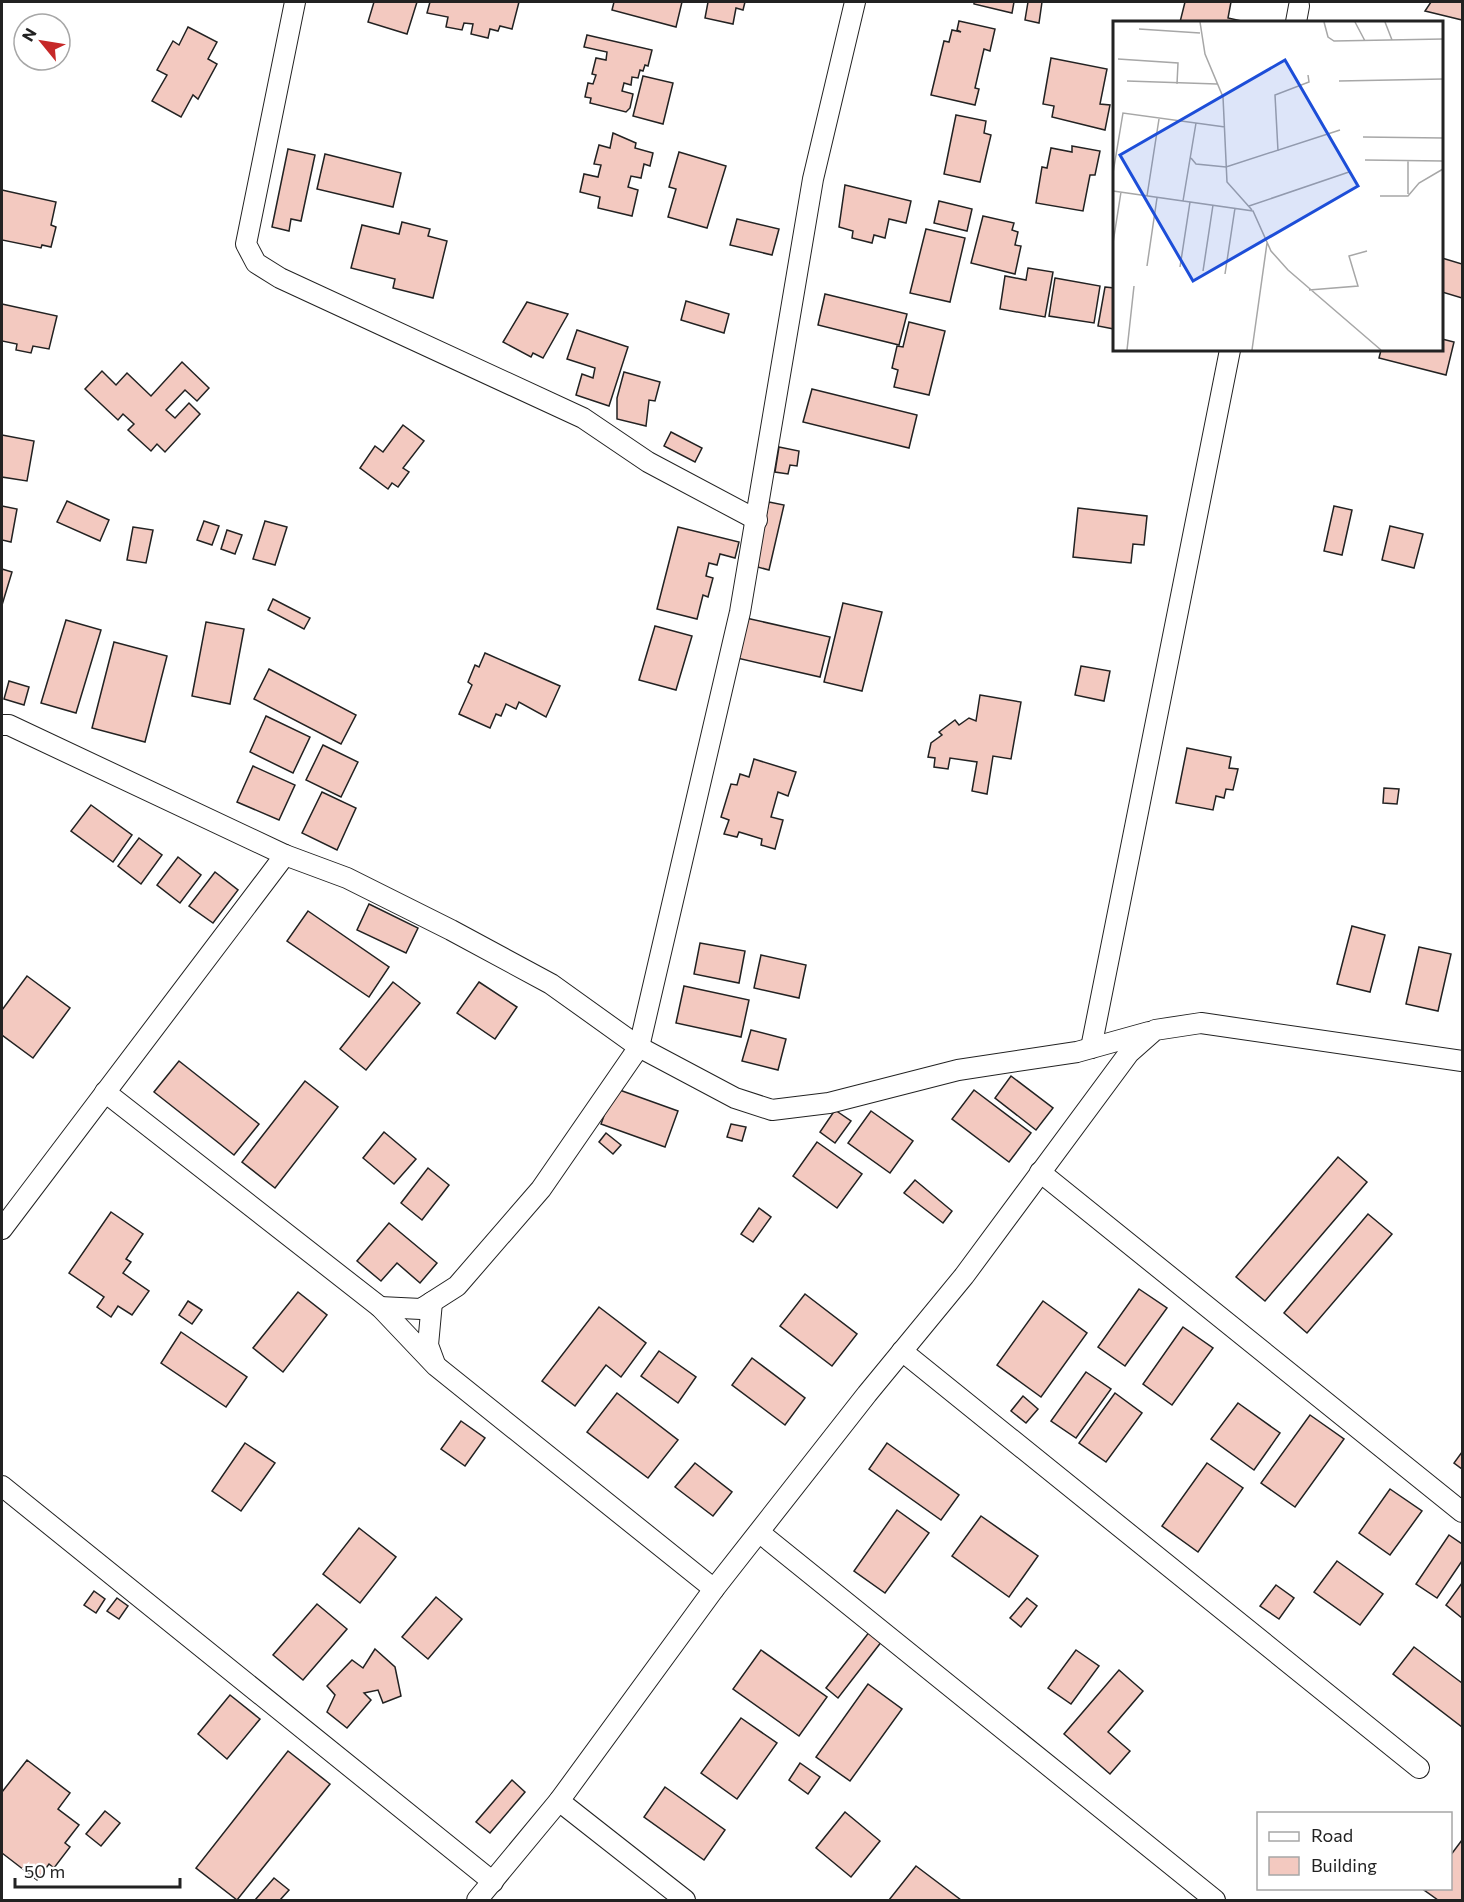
<svg xmlns="http://www.w3.org/2000/svg" width="1464" height="1902" viewBox="0 0 1464 1902" font-family="Commissioner,sans-serif">
<style>
.building{fill:#f3c9c0;stroke:#222;stroke-width:1.5}
.lines{fill:none;stroke-linecap:round;stroke-linejoin:round}
.street-casing{stroke:#222;stroke-width:22}
.street{stroke:#fff;stroke-width:20}
.inset-road{fill:none;stroke:#a7a7a7;stroke-width:1.5}
.view{fill:#1d4ed8;fill-opacity:0.15;stroke:#1d4ed8;stroke-width:3}
.inset-edge{fill:none;stroke:#222;stroke-width:3}
</style>
<rect width="100%" height="100%" fill="#fff"/>
<!-- building -->
<g class="building">
<polygon points="374,2 417,2 407,34 368,22"/>
<polygon points="430,2 519,2 512,29 500,26 498,31 490,29 488,38 471,34 473,24 464,23 462,30 446,27 448,17 427,13"/>
<polygon points="614,2 682,2 676,27 612,10"/>
<polygon points="708,2 745,2 743,10 736,8 733,24 705,18"/>
<polygon points="974,2 1014,2 1012,13 974,4"/>
<polygon points="1028,2 1042,2 1039,23 1025,20"/>
<polygon points="1185,2 1231,2 1228,18 1246,22 1180,22"/>
<polygon points="1431,2 1462,2 1462,20 1425,11"/>
<polygon points="959,21 995,29 990,51 984,49 975,88 979,89 975,105 931,95 944,41 949,42 952,30 961,32 957,30"/>
<polygon points="188,27 217,42 208,59 217,64 198,99 193,95 181,117 152,101 167,75 157,70 173,41 179,45"/>
<polygon points="587,35 652,50 648,66 645,65 643,71 640,70 638,78 632,77 631,85 624,83 622,91 633,94 630,108 626,112 590,103 591,98 585,97 588,83 593,84 596,75 592,74 596,58 606,60 607,52 584,47"/>
<polygon points="1051,58 1107,69 1100,104 1110,105 1105,130 1052,117 1054,106 1043,104"/>
<polygon points="643,76 673,83 663,124 633,116"/>
<polygon points="956,115 986,121 984,133 991,135 980,182 944,174"/>
<polygon points="613,133 636,143 635,148 653,153 650,166 644,164 641,178 631,176 628,187 638,190 632,216 598,208 600,197 580,192 584,174 598,177 601,165 594,164 599,145 610,148"/>
<polygon points="1072,146 1100,151 1095,175 1090,175 1083,211 1036,203 1042,167 1047,168 1051,148 1072,152"/>
<polygon points="288,149 315,155 301,221 291,219 289,231 272,227"/>
<polygon points="679,152 726,166 707,228 668,217 676,189 669,187"/>
<polygon points="325,154 401,173 393,207 317,189"/>
<polygon points="845,185 911,201 906,223 889,219 885,238 874,235 872,243 852,238 853,231 839,227"/>
<polygon points="2,190 56,202 51,225 56,227 51,247 42,245 41,248 2,240"/>
<polygon points="939,201 972,209 967,231 934,223"/>
<polygon points="983,216 1014,223 1012,230 1018,232 1015,245 1021,246 1015,274 971,263"/>
<polygon points="737,219 779,229 772,255 730,245"/>
<polygon points="402,222 430,229 428,236 447,241 433,298 393,288 395,279 351,268 362,225 399,234"/>
<polygon points="926,229 965,238 950,302 910,293"/>
<polygon points="1442,258 1462,264 1462,298 1442,292"/>
<polygon points="1028,268 1053,272 1045,317 1000,309 1005,276 1026,280"/>
<polygon points="1055,278 1100,286 1094,323 1049,316"/>
<polygon points="1105,287 1114,288 1114,329 1098,326"/>
<polygon points="825,294 907,314 899,345 818,325"/>
<polygon points="686,301 729,314 724,333 681,320"/>
<polygon points="527,302 568,314 543,358 533,353 531,357 503,342"/>
<polygon points="2,304 57,316 49,349 33,346 31,353 16,350 17,344 2,341"/>
<polygon points="909,322 945,331 929,395 894,387 898,370 892,368 897,346 903,347"/>
<polygon points="577,330 628,347 609,406 576,395 582,374 593,378 595,368 567,359"/>
<polygon points="1442,339 1454,342 1446,375 1379,358 1381,350 1442,350"/>
<polygon points="182,362 209,388 197,401 185,390 166,410 175,418 189,403 200,414 165,452 157,444 151,451 128,430 134,424 123,414 118,420 85,389 102,371 116,385 127,373 151,396"/>
<polygon points="624,372 660,382 655,401 649,400 646,426 617,419 617,398"/>
<polygon points="812,389 917,415 909,448 803,422"/>
<polygon points="403,425 424,441 403,468 409,472 398,487 392,483 388,489 360,468 375,446 383,452"/>
<polygon points="671,432 702,448 695,462 664,446"/>
<polygon points="2,435 34,441 27,481 2,477"/>
<polygon points="779,447 799,451 797,466 790,465 788,474 775,472"/>
<polygon points="67,501 109,520 100,541 57,522"/>
<polygon points="769,502 784,505 769,570 754,566"/>
<polygon points="2,506 17,509 11,542 2,540"/>
<polygon points="1334,506 1352,510 1342,555 1324,551"/>
<polygon points="1078,508 1147,516 1144,545 1133,544 1131,563 1073,557"/>
<polygon points="204,521 219,526 212,545 197,540"/>
<polygon points="265,521 287,527 275,565 253,559"/>
<polygon points="1390,526 1423,534 1414,568 1382,560"/>
<polygon points="133,527 153,530 146,563 127,560"/>
<polygon points="678,527 739,542 735,558 720,554 717,565 709,563 706,576 713,578 708,597 703,595 697,619 657,609"/>
<polygon points="227,530 242,535 235,554 221,549"/>
<polygon points="2,569 12,572 2,605"/>
<polygon points="273,599 310,618 304,629 268,610"/>
<polygon points="843,603 882,612 862,691 824,682"/>
<polygon points="746,618 830,637 820,677 737,658"/>
<polygon points="66,620 101,630 76,713 41,703"/>
<polygon points="206,622 244,629 230,704 192,696"/>
<polygon points="655,626 692,636 676,690 639,680"/>
<polygon points="114,642 167,656 145,742 92,728"/>
<polygon points="485,653 560,686 546,717 519,702 516,709 506,704 501,716 496,714 490,728 459,714 472,685 468,682 475,665 479,667"/>
<polygon points="1081,666 1110,671 1104,701 1075,695"/>
<polygon points="269,669 356,715 341,744 254,699"/>
<polygon points="9,681 29,687 24,705 4,699"/>
<polygon points="980,695 1021,702 1011,759 993,756 987,794 972,791 977,762 950,758 948,769 934,767 935,758 928,757 931,743 942,735 939,732 955,720 959,725 969,718 976,721"/>
<polygon points="266,716 310,737 293,773 250,752"/>
<polygon points="323,745 358,762 341,797 306,780"/>
<polygon points="1187,748 1231,757 1229,768 1238,769 1233,790 1226,789 1224,798 1216,796 1213,810 1176,803"/>
<polygon points="754,759 796,772 788,796 778,792 771,817 783,820 775,849 761,845 762,839 739,832 737,837 724,834 729,820 721,817 731,784 737,785 740,774 749,777"/>
<polygon points="253,766 295,785 279,820 237,802"/>
<polygon points="1384,788 1399,789 1397,804 1383,803"/>
<polygon points="322,792 356,808 337,850 302,833"/>
<polygon points="91,805 132,835 113,862 71,831"/>
<polygon points="139,838 162,855 141,884 118,866"/>
<polygon points="178,857 201,875 180,903 157,885"/>
<polygon points="215,872 238,890 213,923 189,906"/>
<polygon points="369,904 418,928 406,953 357,930"/>
<polygon points="308,911 389,967 369,997 287,941"/>
<polygon points="1352,926 1385,935 1370,992 1337,984"/>
<polygon points="700,943 745,951 739,983 694,974"/>
<polygon points="1419,947 1451,954 1438,1011 1406,1004"/>
<polygon points="761,955 806,965 799,998 754,988"/>
<polygon points="27,976 70,1008 33,1058 2,1035 2,1010"/>
<polygon points="393,982 420,1003 366,1070 340,1049"/>
<polygon points="479,982 517,1007 495,1039 457,1013"/>
<polygon points="684,986 749,1000 741,1037 676,1023"/>
<polygon points="751,1030 786,1039 778,1070 742,1061"/>
<polygon points="179,1061 259,1124 234,1155 154,1092"/>
<polygon points="1011,1076 1053,1108 1036,1130 995,1098"/>
<polygon points="305,1081 338,1107 275,1188 242,1162"/>
<polygon points="614,1088 678,1111 665,1147 601,1124"/>
<polygon points="974,1090 1031,1133 1009,1162 952,1119"/>
<polygon points="835,1110 851,1121 835,1143 820,1132"/>
<polygon points="871,1111 913,1141 890,1173 848,1143"/>
<polygon points="731,1124 746,1127 742,1141 727,1137"/>
<polygon points="384,1132 416,1159 394,1184 363,1158"/>
<polygon points="606,1133 621,1145 613,1154 599,1142"/>
<polygon points="817,1142 862,1174 837,1208 793,1176"/>
<polygon points="1338,1157 1367,1182 1265,1301 1236,1277"/>
<polygon points="428,1168 449,1185 422,1220 401,1203"/>
<polygon points="915,1180 952,1211 943,1223 904,1193"/>
<polygon points="759,1208 771,1217 753,1242 741,1234"/>
<polygon points="111,1212 143,1234 126,1259 131,1262 123,1273 149,1291 132,1315 118,1306 111,1317 97,1307 104,1297 69,1273"/>
<polygon points="1368,1214 1392,1234 1307,1333 1284,1313"/>
<polygon points="389,1223 437,1263 420,1283 397,1263 381,1281 357,1261"/>
<polygon points="1139,1289 1167,1308 1125,1366 1098,1347"/>
<polygon points="298,1292 327,1315 283,1372 253,1348"/>
<polygon points="805,1294 857,1334 832,1366 780,1326"/>
<polygon points="188,1301 202,1310 192,1324 179,1315"/>
<polygon points="1043,1301 1087,1333 1041,1397 997,1365"/>
<polygon points="599,1307 646,1343 621,1377 606,1365 575,1406 542,1381"/>
<polygon points="1183,1327 1213,1348 1172,1405 1143,1384"/>
<polygon points="181,1332 247,1377 226,1407 161,1363"/>
<polygon points="659,1351 696,1377 678,1403 641,1376"/>
<polygon points="752,1358 805,1398 785,1425 732,1385"/>
<polygon points="1086,1372 1111,1389 1076,1438 1051,1421"/>
<polygon points="617,1393 678,1440 648,1478 587,1432"/>
<polygon points="1115,1393 1142,1413 1106,1462 1079,1443"/>
<polygon points="1023,1396 1038,1409 1026,1423 1011,1411"/>
<polygon points="1238,1403 1280,1433 1254,1470 1211,1439"/>
<polygon points="1310,1415 1344,1439 1295,1507 1261,1483"/>
<polygon points="461,1421 485,1438 465,1466 441,1449"/>
<polygon points="245,1443 275,1463 241,1511 212,1491"/>
<polygon points="887,1443 959,1495 941,1520 869,1469"/>
<polygon points="1462,1452 1462,1469 1454,1463"/>
<polygon points="695,1463 732,1492 713,1516 675,1487"/>
<polygon points="1207,1463 1243,1488 1198,1552 1162,1526"/>
<polygon points="1390,1489 1422,1511 1390,1555 1359,1533"/>
<polygon points="897,1510 929,1533 885,1593 854,1571"/>
<polygon points="981,1516 1038,1556 1009,1597 952,1556"/>
<polygon points="359,1528 396,1557 360,1603 323,1574"/>
<polygon points="1449,1535 1462,1544 1462,1561 1437,1598 1416,1584"/>
<polygon points="1337,1561 1383,1594 1360,1625 1314,1592"/>
<polygon points="1462,1583 1462,1618 1446,1605"/>
<polygon points="1276,1585 1294,1598 1279,1619 1260,1606"/>
<polygon points="94,1591 105,1599 96,1613 84,1605"/>
<polygon points="436,1597 462,1619 428,1659 402,1637"/>
<polygon points="117,1598 128,1606 119,1619 107,1611"/>
<polygon points="1027,1598 1037,1606 1021,1627 1010,1618"/>
<polygon points="317,1604 347,1629 303,1680 273,1655"/>
<polygon points="870,1631 882,1641 838,1698 826,1688"/>
<polygon points="1414,1647 1462,1683 1462,1727 1393,1674"/>
<polygon points="375,1649 395,1667 401,1696 383,1703 378,1690 364,1693 371,1700 347,1728 327,1712 335,1695 327,1686 352,1660 363,1668"/>
<polygon points="761,1650 827,1697 799,1736 733,1689"/>
<polygon points="1076,1650 1099,1666 1071,1704 1048,1688"/>
<polygon points="1119,1670 1143,1691 1108,1732 1130,1751 1110,1774 1064,1734"/>
<polygon points="868,1684 902,1709 850,1781 816,1757"/>
<polygon points="230,1695 260,1719 227,1759 198,1734"/>
<polygon points="741,1718 777,1743 737,1799 701,1773"/>
<polygon points="288,1751 330,1784 237,1900 196,1868"/>
<polygon points="27,1760 70,1793 58,1809 79,1825 65,1843 70,1847 54,1868 49,1864 37,1880 2,1853 2,1792"/>
<polygon points="800,1763 820,1777 808,1794 789,1780"/>
<polygon points="512,1780 525,1792 490,1833 476,1822"/>
<polygon points="665,1787 725,1830 704,1860 644,1817"/>
<polygon points="105,1811 120,1823 101,1846 86,1834"/>
<polygon points="845,1812 880,1841 851,1877 816,1848"/>
<polygon points="1462,1840 1462,1900 1438,1900 1424,1890 1450,1888 1450,1856"/>
<polygon points="916,1866 961,1900 889,1900"/>
<polygon points="274,1878 289,1890 280,1900 255,1900"/>
</g>
<g class="lines">
<defs>
<g id="street">
<polyline points="295,2 246,244 256,263 280,278 583,418 648,462 757,520"/>
<polyline points="1296,22 1299,6"/>
<polyline points="2,725 9,725 285,855 347,878 451,930 551,984 639,1047 735,1098 772,1110 829,1103 958,1070 1077,1052 1149,1032"/>
<polyline points="1091,1048 1230,350"/>
<polyline points="105,1092 380,1307 436,1366 714,1589"/>
<polyline points="1040,1172 1462,1512"/>
<polyline points="2,1229 285,855"/>
<polyline points="432,1302 428,1345 435,1364"/>
<polyline points="380,1307 421,1309 457,1286 541,1189 639,1047 740,612 813,179 855,2"/>
<polyline points="902,1351 1419,1768"/>
<polyline points="2,1486 493,1882"/>
<polyline points="760,1533 1215,1900"/>
<polyline points="559,1801 685,1900"/>
<polyline points="477,1900 559,1801 714,1589 867,1394 964,1276 1129,1053 1155,1030 1201,1023 1462,1061"/>
</g>
</defs>
<!-- street casing -->
<use href="#street" class="street-casing"/>
<!-- street -->
<use href="#street" class="street"/>
</g>
<!-- overview -->
<g transform="translate(1113 21)">
<rect width="330" height="330" fill="#fff"/>
<path class="inset-road" d="M 87,1 L 92,33 L 110,76 L 114,161 L 139,189M 211,1 L 215,16 L 221,20 L 330,18M 242,1 L 252,20M 272,1 L 279,19M 26,8 L 87,12M 5,38 L 65,42 L 64,63M 14,60 L 104,63M 226,60 L 330,58M 250,116 L 330,117M 165,130 L 162,74 L 196,61 L 195,54M 78,137 L 83,143 L 113,146 L 227,109M 252,139 L 330,140M 295,139 L 295,173M 0,152 L 10,92 L 112,106M 0,170 L 140,190 L 158,230 L 175,249 L 268,329M 34,175 L 46,98M 267,175 L 295,175 L 306,162 L 330,148M 70,180 L 83,102M 136,185 L 236,151M 0,222 L 8,171M 34,245 L 44,177M 67,246 L 77,181M 90,250 L 100,184M 112,253 L 122,187M 196,269 L 245,265 L 236,235 L 254,230M 14,329 L 21,265M 139,329 L 154,222"/>
<path class="view" d="M 172,39 L 245,165 L 80,260 L 7,134 Z"/>
<rect width="330" height="330" class="inset-edge"/>
</g>
<!-- border -->
<rect width="1464" height="1902" fill="none" stroke="#222222" stroke-width="6"/>
<!-- legend -->
<rect x="1257" y="1812" width="195" height="78" fill="#ffffff" stroke="#a7a7a7" stroke-width="1.5"/>
<rect x="1269" y="1832" width="30" height="9" fill="#ffffff" stroke="#a7a7a7" stroke-width="1.5"/>
<text x="1311" y="1842" font-size="18" fill="#222222">Road</text>
<rect x="1269" y="1857" width="30" height="18" fill="#f3c9c0" stroke="#a7a7a7" stroke-width="1.5"/>
<text x="1311" y="1872" font-size="18" fill="#222222">Building</text>
<!-- north arrow -->
<g transform="translate(42 42) rotate(300)"><circle r="28" fill="#ffffff" stroke="#a7a7a7" stroke-width="1.5"/>
<path d="M0-4.5L10 22L0 15L-10 22Z" fill="#c62828"/>
<text y="-9" font-size="16" font-weight="bold" text-anchor="middle" fill="#222222">N</text>
</g>
<!-- scale -->
<path d="M15 1878v9h165v-9" fill="none" stroke="#222222" stroke-width="3"/>
<text x="24" y="1878" font-size="18" fill="#222222" stroke="#ffffff" stroke-width="4.5" paint-order="stroke">50 m</text>
</svg>
